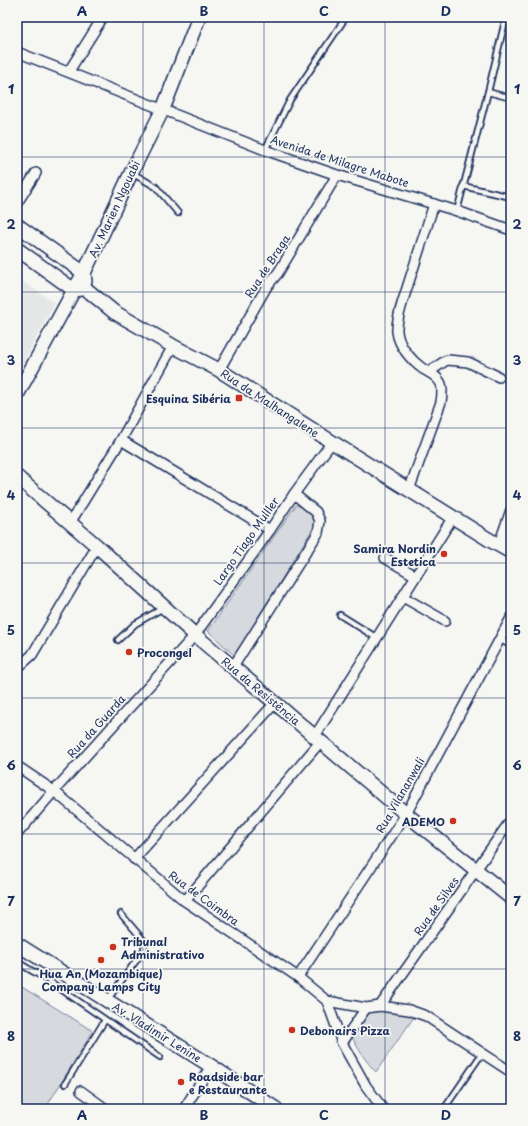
<svg xmlns="http://www.w3.org/2000/svg" width="528" height="1126" viewBox="0 0 528 1126" font-family="'Playpen Sans',sans-serif">
<style>
.built{fill:#e6e7e7}
.green{fill:#d6d9dd;stroke:#78849e}
.lines{fill:none;stroke-linecap:round;stroke-linejoin:round}
.lane-casing{stroke:#1b2f5e;stroke-width:8}
.street-casing{stroke:#1b2f5e;stroke-width:12}
.secondary-casing{stroke:#1b2f5e;stroke-width:16}
.lane{stroke:#f6f6f2;stroke-width:4.5}
.street{stroke:#f6f6f2;stroke-width:9}
.secondary{stroke:#f6f6f2;stroke-width:13}
.grid{fill:none;stroke:#1b2f5e;stroke-width:1;stroke-opacity:0.55}
.poi-dot{fill:#c8321e;stroke:#f6f6f2;stroke-width:1.5}
.labels{text-anchor:middle;dominant-baseline:central;stroke-width:3.5;stroke-linejoin:round;paint-order:stroke}
.street-label{font-size:11px;fill:#1b2f5e;stroke:#f6f6f2}
.poi-label{font-size:11px;font-weight:bold;fill:#1b2f5e;stroke:#f6f6f2;text-anchor:start}
.neatline{fill:none;stroke:#1b2f5e;stroke-width:1.5}
.grid-label{font-size:13px;text-anchor:middle;font-weight:bold;fill:#1b2f5e}
</style>
<rect width="100%" height="100%" fill="#f6f6f2"/>
<filter id="ink" filterUnits="userSpaceOnUse"><feTurbulence type="fractalNoise" baseFrequency=".025" numOctaves="2"/><feDisplacementMap in="SourceGraphic" scale="8" xChannelSelector="R" yChannelSelector="G"/><feConvolveMatrix kernelMatrix="1 2 1 2 8 2 1 2 1" color-interpolation-filters="sRGB"/></filter>
<g filter="url(#ink)">
<!-- built -->
<polygon class="built" points="17,278 55,303 17,375"/>
<!-- green -->
<g class="green">
<polygon points="296,505 306,508 317,518 315,525 235,656 208,631"/>
<polygon points="17,984 93,1031 45,1109 27,1109 17,1103"/>
<path d="M 383,1010 L 406,1013 L 414,1017 L 376,1072 C 365,1061 357,1047 350,1033 L 367,1011 Z"/>
</g>
<g class="lines">
<defs>
<g id="lane">
<polyline points="488,92 511,98"/>
<polyline points="265,150 290,100 346,17"/>
<polyline points="132,173 156,187 178,213"/>
<polyline points="463,186 511,197"/>
<polyline points="457,211 488,92 506,17"/>
<polyline points="340,615 377,638"/>
<polyline points="500,639 511,646"/>
<polyline points="118,640 135,624 163,608"/>
<polyline points="17,962 46,979 160,1057"/>
<polyline points="108,999 144,950 145,942 121,914"/>
<polyline points="65,1084 105,1020"/>
<polyline points="444,1109 483,1052"/>
</g>
<g id="street">
<polyline points="17,52 265,150 337,175 457,211 511,230"/>
<polyline points="69,71 103,17"/>
<polyline points="17,203 36,173"/>
<polyline points="219,370 267,286 278,273 337,175"/>
<polyline points="429,372 445,361 448,360 468,362 499,377"/>
<polyline points="121,440 270,530"/>
<path d="M 409,490 L 441,402 C 442,396 443,390 441,384 C 438,376 430,373 423,369 C 412,361 399,347 397,332 C 396,319 403,301 407,288 C 416,260 425,232 434,204"/>
<polyline points="70,523 121,440 173,346"/>
<polyline points="499,544 511,510"/>
<polyline points="385,558 416,576"/>
<polyline points="403,597 445,621"/>
<polyline points="17,665 22,664 32,655 97,546"/>
<polyline points="233,667 318,533 320,521 316,512 294,494"/>
<polyline points="315,736 453,517"/>
<polyline points="17,766 54,791 185,901 298,977 327,1001"/>
<polyline points="17,834 54,791 195,635 270,530 294,494 332,442"/>
<polyline points="134,859 275,703"/>
<polyline points="185,901 321,741"/>
<polyline points="298,977 406,814 511,618"/>
<polyline points="327,1001 366,1008 380,1006 409,1010 426,1016 511,1072"/>
<polyline points="327,1001 342,1043 366,1086 383,1109"/>
<polyline points="380,1006 511,820"/>
<polyline points="342,1043 366,1008"/>
<polyline points="81,1091 106,1109"/>
<polyline points="184,1109 211,1066"/>
</g>
<g id="secondary">
<polyline points="17,225 84,273 85,281"/>
<polyline points="17,249 74,290 82,289"/>
<polyline points="86,289 114,312 173,346 219,370 332,442 488,539 511,552"/>
<polyline points="17,395 74,290 84,273 131,173 163,109 199,17"/>
<polyline points="17,477 97,546 195,635 406,814 511,898"/>
<polyline points="17,944 211,1066 276,1109"/>
</g>
</defs>
<!-- lane casing -->
<use href="#lane" class="lane-casing"/>
<!-- street casing -->
<use href="#street" class="street-casing"/>
<!-- secondary casing -->
<use href="#secondary" class="secondary-casing"/>
<!-- lane -->
<use href="#lane" class="lane"/>
<!-- street -->
<use href="#street" class="street"/>
<!-- secondary -->
<use href="#secondary" class="secondary"/>
</g>
</g>
<!-- grid -->
<path class="grid" d="M 143,17 L 143,1109M 264,17 L 264,1109M 385,17 L 385,1109M 17,157 L 511,157M 17,292 L 511,292M 17,428 L 511,428M 17,563 L 511,563M 17,698 L 511,698M 17,834 L 511,834M 17,969 L 511,969"/>
<!-- markers -->
<g class="poi-dot">
<rect x="235" y="394" width="8" height="8" rx="2"/>
<circle cx="444" cy="554" r="4"/>
<circle cx="129" cy="652" r="4"/>
<circle cx="453" cy="821" r="4"/>
<circle cx="113" cy="947" r="4"/>
<circle cx="101" cy="960" r="4"/>
<circle cx="292" cy="1030" r="4"/>
<circle cx="181" cy="1082" r="4"/>
</g>
<g class="labels">
<!-- street labels -->
<g class="street-label">
<text transform="translate(340 161) rotate(18)">Avenida de Milagre Mabote</text>
<text transform="translate(114 209) rotate(-65)">Av. Marien Ngouabi</text>
<text transform="translate(267 266) rotate(-57)">Rua de Braga</text>
<text transform="translate(270 403) rotate(33)">Rua da Malhangalene</text>
<text transform="translate(246 541) rotate(-55)">Largo Tiago Mulller</text>
<text transform="translate(261 691) rotate(40)">Rua da Resistência</text>
<text transform="translate(96 726) rotate(-48)">Rua da Guarda</text>
<text transform="translate(400 795) rotate(-60)">Rua Vilananwali</text>
<text transform="translate(204 898) rotate(36)">Rua de Coimbra</text>
<text transform="translate(436 906) rotate(-55)">Rua de Silves</text>
<text transform="translate(157 1032) rotate(32)">Av. Vladimir Lenine</text>
</g>
<!-- poi labels -->
<g class="poi-label">
<text x="231" y="398" text-anchor="end">Esquina Sibéria</text>
<text x="436" y="548" text-anchor="end">Samira Nordin<tspan x="436" dy="13">Estetica</tspan></text>
<text x="137" y="652">Procongel</text>
<text x="445" y="821" text-anchor="end">ADEMO</text>
<text x="121" y="941">Tribunal<tspan x="121" dy="13">Administrativo</tspan></text>
<text x="101" y="973" text-anchor="middle">Hua An (Mozambique)<tspan x="101" dy="13">Company Lamps City</tspan></text>
<text x="300" y="1030">Debonairs Pizza</text>
<text x="189" y="1076">Roadside bar<tspan x="189" dy="13">e Restaurante</tspan></text>
</g>
</g>
<!-- margin -->
<rect width="528" height="1126" fill="none" stroke="#f6f6f2" stroke-width="44"/>
<rect x="22" y="22" width="484" height="1082" class="neatline"/>
<g class="grid-label">
<text x="82" y="16">A</text>
<text x="204" y="16">B</text>
<text x="324" y="16">C</text>
<text x="446" y="16">D</text>
<text x="11" y="94">1</text>
<text x="517" y="94">1</text>
<text x="11" y="229">2</text>
<text x="517" y="229">2</text>
<text x="11" y="365">3</text>
<text x="517" y="365">3</text>
<text x="11" y="500">4</text>
<text x="517" y="500">4</text>
<text x="11" y="635">5</text>
<text x="517" y="635">5</text>
<text x="11" y="770">6</text>
<text x="517" y="770">6</text>
<text x="11" y="906">7</text>
<text x="517" y="906">7</text>
<text x="11" y="1041">8</text>
<text x="517" y="1041">8</text>
<text x="82" y="1120">A</text>
<text x="204" y="1120">B</text>
<text x="324" y="1120">C</text>
<text x="446" y="1120">D</text>
</g>
</svg>
